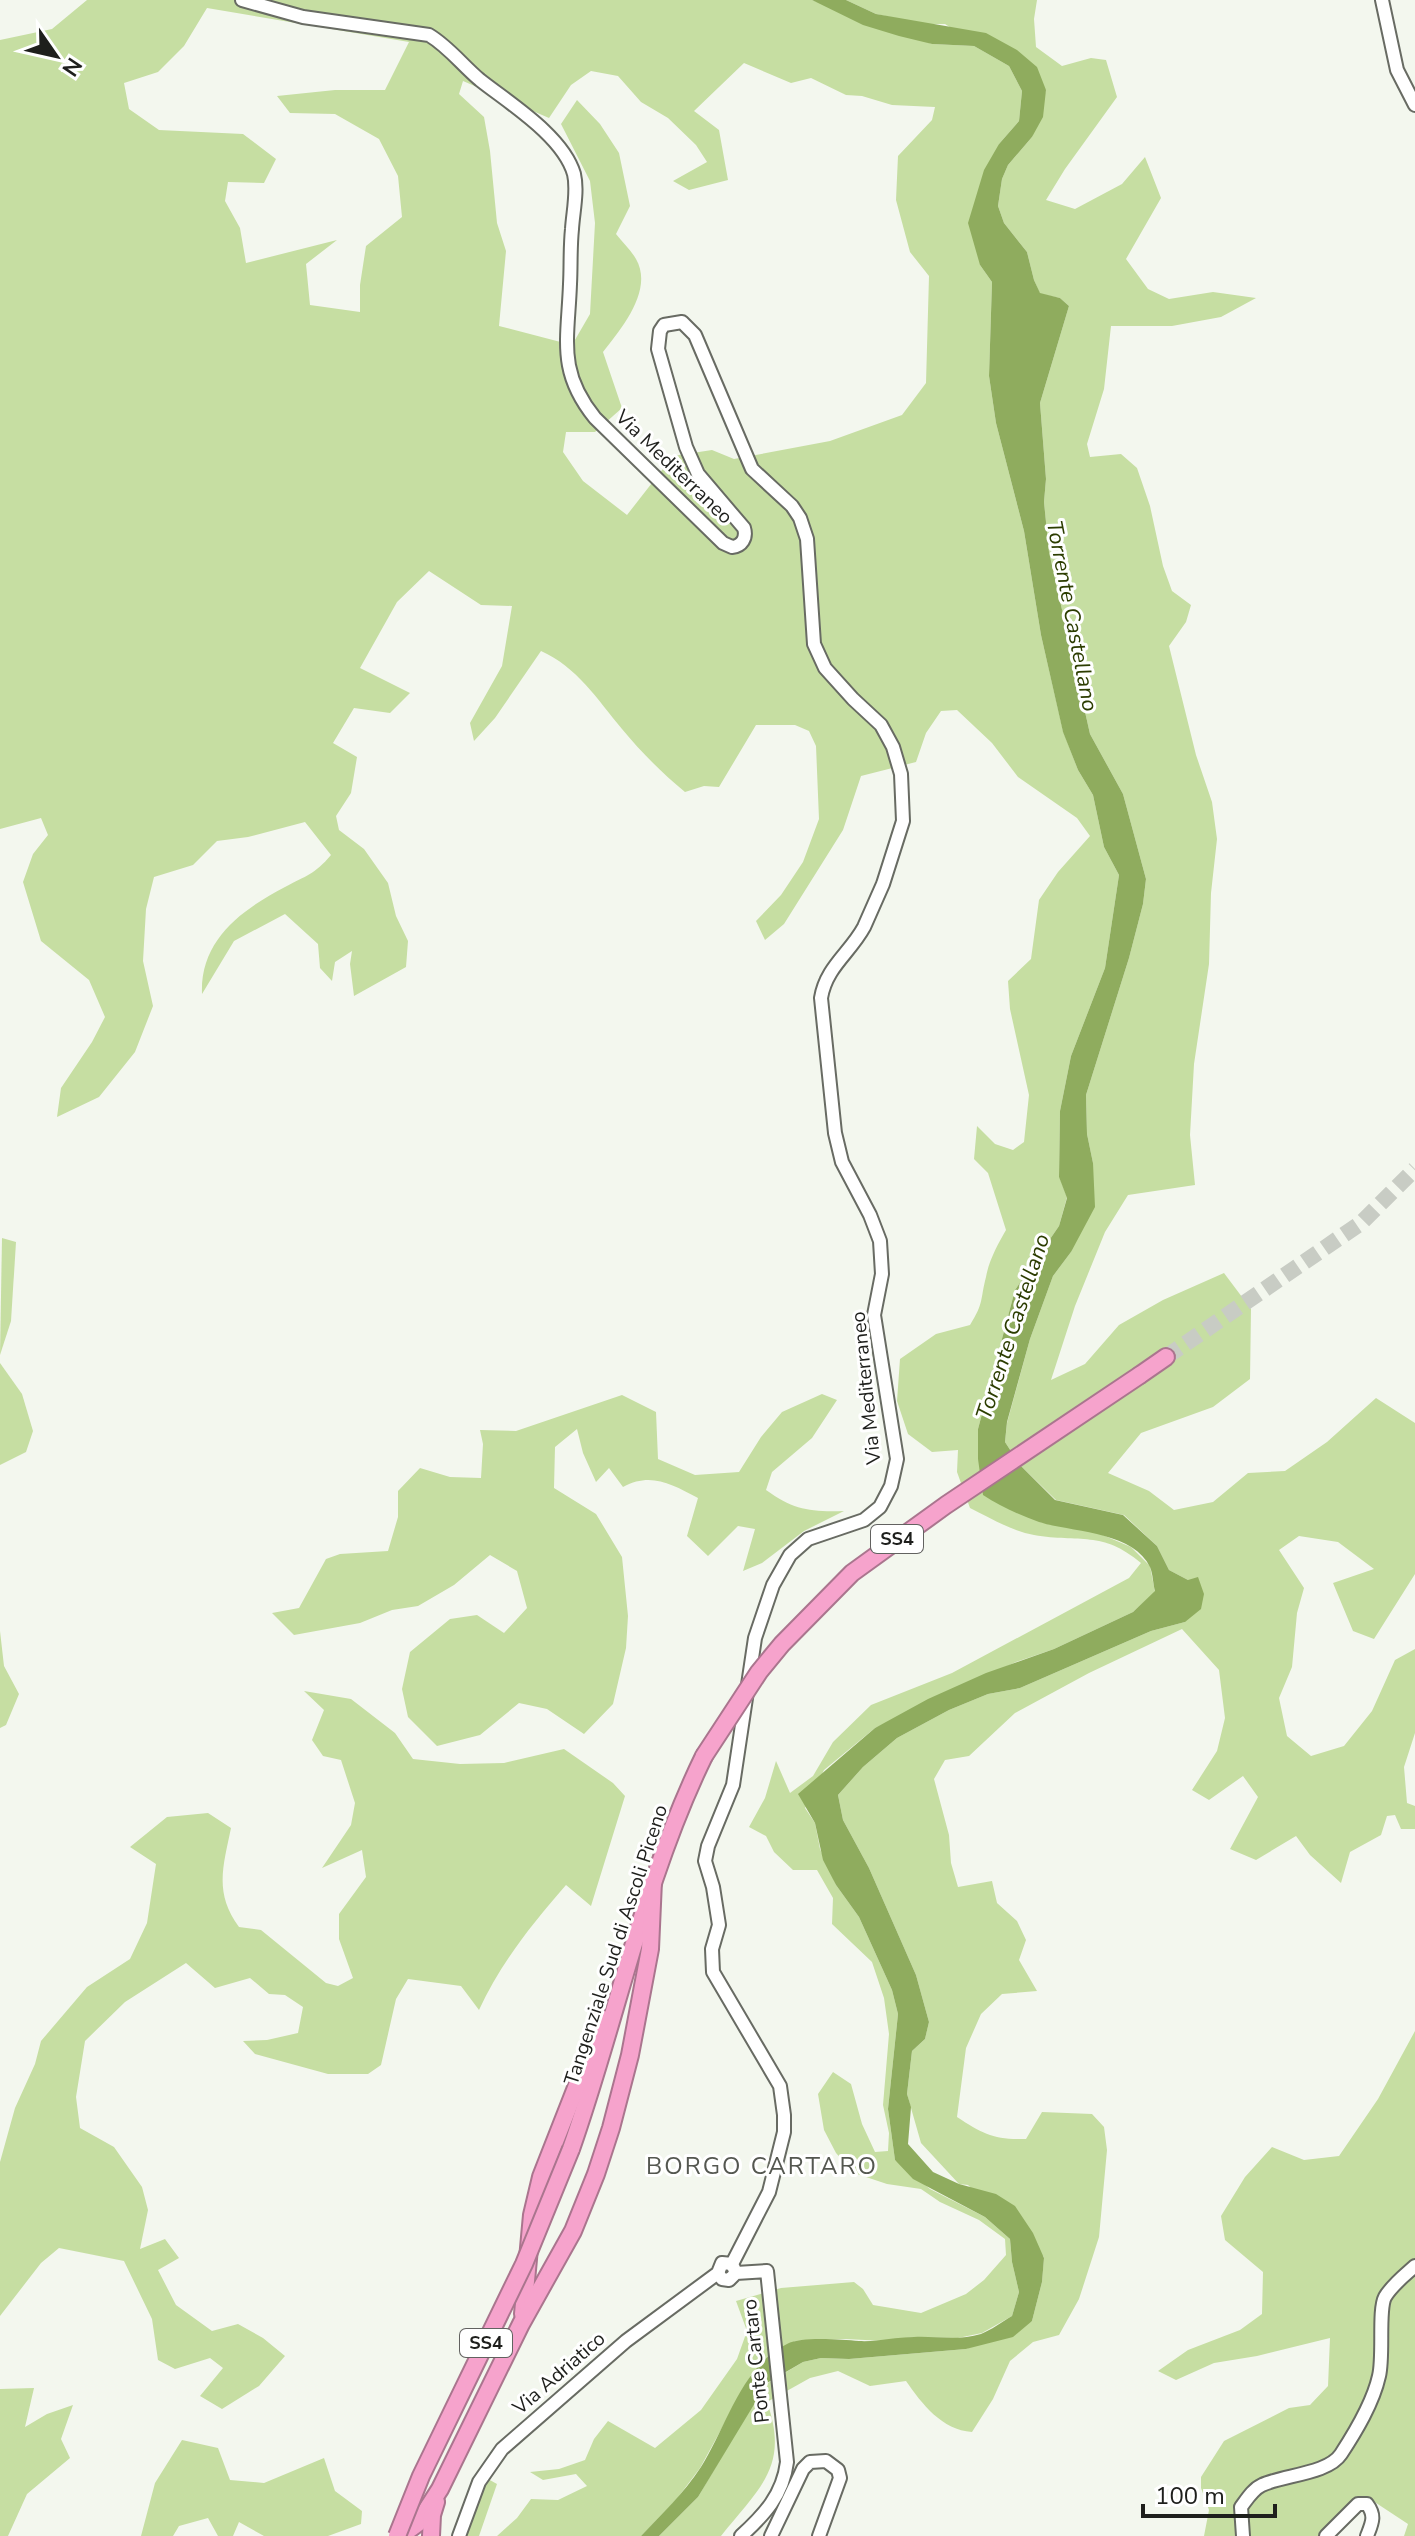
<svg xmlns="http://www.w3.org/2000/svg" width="1415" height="2536" viewBox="0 0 1415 2536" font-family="'Nunito Sans',sans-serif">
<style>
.green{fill:#c6dea2;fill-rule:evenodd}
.water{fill:#8fac5e}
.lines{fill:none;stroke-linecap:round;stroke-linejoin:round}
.highway-tunnel{stroke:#c8ccc4;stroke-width:16;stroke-dasharray:16 8;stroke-linecap:butt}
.secondary-casing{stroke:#686b63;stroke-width:16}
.highway-casing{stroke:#aa758e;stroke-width:20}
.secondary{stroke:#fff;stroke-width:12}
.highway{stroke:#f6a3cc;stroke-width:16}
.highway-bridge-casing{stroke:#aa758e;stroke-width:20;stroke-linecap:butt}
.highway-bridge{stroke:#f6a3cc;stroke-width:16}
.labels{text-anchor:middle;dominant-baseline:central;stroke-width:6;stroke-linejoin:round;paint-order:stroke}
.shield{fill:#fff;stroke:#626260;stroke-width:2}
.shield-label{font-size:18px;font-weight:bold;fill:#1e1f1c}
.street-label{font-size:20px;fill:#1e1f1c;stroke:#fff}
.water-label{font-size:22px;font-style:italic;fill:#2c3d01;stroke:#fff}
.quarter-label{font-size:24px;letter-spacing:2px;fill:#545750;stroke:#fff}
</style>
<rect width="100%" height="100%" fill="#f3f7ee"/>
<!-- green -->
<g class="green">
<path d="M 87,0 L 812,0 L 932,44 L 974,46 L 1009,66 L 1022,91 L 1019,121 L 999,144 L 980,265 L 992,282 L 989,376 L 996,423 L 1024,531 L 1041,635 L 1063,731 L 1078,770 L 1093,795 L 1104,847 L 1119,875 L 1105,968 L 1071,1056 L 1060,1111 L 1059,1176 L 1067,1197 L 1059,1226 L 1015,1290 L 978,1429 L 978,1459 L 1040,1522 L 1098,1533 L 1131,1547 L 1150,1566 L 1155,1592 L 1133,1612 L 1054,1649 L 1016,1662 L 875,1728 L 824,1770 L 805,1808 L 815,1823 L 820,1849 L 836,1885 L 859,1917 L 892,1990 L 898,2014 L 888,2109 L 895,2160 L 930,2189 L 985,2217 L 1010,2239 L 1012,2262 L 1019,2292 L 1012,2316 L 982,2333 L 958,2338 L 912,2337 L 885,2341 L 845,2339 L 795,2341 L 751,2375 L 700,2468 L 676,2500 L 641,2536 L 497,2536 L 517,2518 L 531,2499 L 558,2500 L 587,2486 L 576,2474 L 543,2480 L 530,2472 L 559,2469 L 585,2460 L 594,2439 L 608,2421 L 655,2448 L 701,2410 L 737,2359 L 747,2331 L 736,2301 L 781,2288 L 854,2282 L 863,2289 L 873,2305 L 921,2313 L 966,2294 L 984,2280 L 1006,2255 L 1005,2239 L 979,2220 L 940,2202 L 921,2189 L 887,2184 L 854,2173 L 836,2153 L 824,2130 L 818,2094 L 833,2072 L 851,2084 L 862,2124 L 875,2152 L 888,2151 L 889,2133 L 883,2105 L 889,2034 L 884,1998 L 872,1962 L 832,1924 L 833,1898 L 817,1870 L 793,1870 L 774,1852 L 766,1836 L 749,1827 L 765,1798 L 776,1761 L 790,1793 L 813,1776 L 833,1742 L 871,1705 L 952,1673 L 1129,1578 L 1141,1563 C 1102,1530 1080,1543 1034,1535 C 1012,1531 990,1518 970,1508 L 957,1472 L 958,1450 L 932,1452 L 908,1434 L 897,1401 L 900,1359 L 936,1334 L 970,1325 C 984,1303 980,1300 986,1277 C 989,1260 998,1244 1006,1230 L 988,1173 L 974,1159 L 977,1126 L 995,1144 L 1013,1150 L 1024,1142 L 1029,1095 L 1010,1009 L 1008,981 L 1031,959 L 1039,900 L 1058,872 L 1090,836 L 1077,818 L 1018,777 L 992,743 L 957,710 L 941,711 L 926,733 L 916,762 L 861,776 L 843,830 L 784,924 L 765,940 L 756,921 L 781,895 L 803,862 L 819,819 L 816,746 L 809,731 L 795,725 L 756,725 L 719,787 L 704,786 L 685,792 C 662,773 641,752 622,729 C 597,699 577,667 541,651 L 495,718 L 474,741 L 470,723 L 502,666 L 512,606 L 481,605 L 429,571 L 397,602 L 360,668 L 410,693 L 390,713 L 354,708 L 333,743 L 357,757 L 351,793 L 336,816 L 339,830 L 364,849 L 388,883 L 396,916 L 408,941 L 406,967 L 354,996 L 350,964 L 352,951 L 335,962 L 332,981 L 320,968 L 318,944 L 285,914 L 234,941 L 202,994 C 200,940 241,910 285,887 C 307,875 314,875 331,855 L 305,822 L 248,837 L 217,841 L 193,865 L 154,877 L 146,909 L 143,961 L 153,1006 L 135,1052 L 99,1097 L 57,1117 L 61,1088 L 92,1042 L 105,1017 L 89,980 L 41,941 L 23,882 L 33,854 L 48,835 L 41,818 L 0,829 L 0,40 L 52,29 ZM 207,8 L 409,42 L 385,90 L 335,90 L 277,96 L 290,113 L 335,114 L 379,139 L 398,176 L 402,217 L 366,246 L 360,285 L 360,312 L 310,305 L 306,264 L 337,240 L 246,263 L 240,228 L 225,201 L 228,182 L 264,183 L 276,159 L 243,134 L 159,130 L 129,109 L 124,83 L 158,72 L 184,46 ZM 744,63 L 791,83 L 811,78 L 846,95 L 862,96 L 892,105 L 935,107 L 932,120 L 898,156 L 896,200 L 910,252 L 929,276 L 926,383 L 902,415 L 830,441 L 734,459 L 712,450 L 673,456 L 627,515 L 583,481 L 563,452 L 566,432 L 595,432 L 622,408 L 603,352 C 621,329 654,290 636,259 C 631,250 622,242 616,234 L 630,206 L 619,153 L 600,124 L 577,100 L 561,124 L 590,181 L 595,223 L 590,314 L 572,345 L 499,326 L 506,251 L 497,223 L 490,151 L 484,117 L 459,94 L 463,81 L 549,118 L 571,85 L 591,71 L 618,76 L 641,102 L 668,118 L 696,145 L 707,162 L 673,181 L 689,190 L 728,180 L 719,130 L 694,111 Z"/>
<path d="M 846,0 L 1037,0 L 1034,19 L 1036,47 L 1062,66 L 1091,58 L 1106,60 L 1117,97 L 1065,169 L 1046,200 L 1075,209 L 1122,184 L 1145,157 L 1161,198 L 1126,259 L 1148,289 L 1169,299 L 1213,292 L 1256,298 L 1221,317 L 1172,326 L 1111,326 L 1104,389 L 1087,444 L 1090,457 L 1121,454 L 1137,468 L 1150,506 L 1163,566 L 1172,591 L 1191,605 L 1186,622 L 1169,646 L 1196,755 L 1212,802 L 1217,839 L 1211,893 L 1209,964 L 1194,1064 L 1190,1135 L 1195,1185 L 1128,1195 L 1105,1232 L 1075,1306 L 1051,1380 L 1085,1364 L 1119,1325 L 1163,1300 L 1224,1273 L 1251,1309 L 1250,1379 L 1213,1407 L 1141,1433 L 1108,1473 L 1149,1491 L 1174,1510 L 1213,1502 L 1248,1473 L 1285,1471 L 1327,1442 L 1376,1398 L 1415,1423 L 1415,1574 L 1374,1639 L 1353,1631 L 1333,1583 L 1374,1569 L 1338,1542 L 1299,1536 L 1279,1550 L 1304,1588 L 1297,1613 L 1292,1667 L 1279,1698 L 1287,1736 L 1311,1756 L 1344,1746 L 1372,1711 L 1395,1660 L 1415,1649 L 1415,1733 L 1404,1767 L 1407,1803 L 1415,1806 L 1415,1829 L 1401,1829 L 1395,1815 L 1387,1816 L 1381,1835 L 1350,1852 L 1341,1883 L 1310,1855 L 1296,1836 L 1256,1860 L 1230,1849 L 1258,1797 L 1243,1776 L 1209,1800 L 1192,1790 L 1217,1751 L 1225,1718 L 1219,1670 L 1182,1629 L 1089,1673 L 1015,1713 L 969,1756 L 945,1760 L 934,1779 L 949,1835 L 951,1863 L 958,1887 L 992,1881 L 997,1903 L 1017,1921 L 1026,1940 L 1019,1960 L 1037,1991 L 1002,1994 L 981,2014 L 966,2048 L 957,2117 C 983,2134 994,2140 1026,2139 L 1042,2112 L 1092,2114 L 1104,2127 L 1107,2150 L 1099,2237 L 1079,2299 L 1059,2335 L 1033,2342 L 1010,2361 L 993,2399 L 972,2432 C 942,2430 922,2404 906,2381 L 870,2386 L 838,2371 L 810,2378 L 767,2402 C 790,2467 759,2488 721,2536 L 659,2536 L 698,2497 L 756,2398 L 768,2383 L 803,2362 L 821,2358 L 849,2359 L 966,2349 L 1032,2321 L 1042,2282 L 1044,2257 L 968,2185 L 959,2184 L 921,2143 L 907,2094 L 912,2051 L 925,2039 L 929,2022 L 916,1975 L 869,1868 L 843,1820 L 838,1795 L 863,1767 L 897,1738 L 949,1710 L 988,1694 L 1020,1688 L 1151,1631 L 1185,1622 L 1188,1580 L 1169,1570 L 1157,1546 L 1124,1515 L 1056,1500 L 1020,1465 L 1005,1442 L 1007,1423 L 1030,1339 L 1053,1276 L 1071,1252 L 1093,1163 L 1087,1134 L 1086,1095 L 1129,958 L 1143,904 L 1146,879 L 1123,794 L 1090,734 L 1049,552 L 1044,502 L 1046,479 L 1040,403 L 1069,306 L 1060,298 L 1040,294 L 1034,280 L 1027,252 L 1004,223 L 998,206 L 1002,179 L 1008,165 L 1032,137 L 1046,90 L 945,24 L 923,24 L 876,14 Z"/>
<polygon points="2,1238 16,1242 11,1321 0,1355"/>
<polygon points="0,1363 22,1394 33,1431 26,1452 0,1465"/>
<path d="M 822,1394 L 837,1400 L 812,1438 L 772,1472 L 766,1490 C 794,1510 810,1512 844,1511 L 804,1531 L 762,1563 L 743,1571 L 755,1529 L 738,1526 L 708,1556 L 687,1536 L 698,1498 C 671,1484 651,1472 623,1487 L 609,1468 L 596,1482 L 583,1453 L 577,1429 L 555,1447 L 554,1488 L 596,1514 L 622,1557 L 628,1616 L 626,1648 L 613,1704 L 584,1734 L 547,1709 L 519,1703 L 480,1735 L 437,1746 L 408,1717 L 402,1689 L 410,1652 L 450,1619 L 477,1615 L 504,1633 L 527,1608 L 517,1571 L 490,1555 L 454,1585 L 418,1606 L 392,1610 L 360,1623 L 294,1635 L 272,1613 L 299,1608 L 326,1559 L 340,1554 L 388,1551 L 398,1517 L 398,1491 L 420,1468 L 450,1477 L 481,1478 L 483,1444 L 480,1430 L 516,1431 L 622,1395 L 656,1412 L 658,1459 L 695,1475 L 739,1472 L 761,1437 L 782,1412 Z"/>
<polygon points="0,1631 4,1666 19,1694 6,1725 0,1728"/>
<path d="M 304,1691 L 351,1699 L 395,1733 L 413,1759 L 460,1764 L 504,1763 L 564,1749 L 613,1783 L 625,1796 L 591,1906 L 566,1885 C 532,1924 500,1964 479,2010 L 461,1986 L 408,1979 L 396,1999 L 381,2065 L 368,2074 L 328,2074 L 255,2054 L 243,2041 L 267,2040 L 298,2033 L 303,2007 L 285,1995 L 269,1994 L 250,1978 L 215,1988 L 186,1963 L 125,2002 L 85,2041 L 76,2097 L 80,2128 L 114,2147 L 142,2187 L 148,2210 L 140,2249 L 165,2239 L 179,2258 L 158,2270 L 176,2305 L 212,2331 L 238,2324 L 263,2338 L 285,2356 L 259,2386 L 222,2409 L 200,2396 L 223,2368 L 210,2358 L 175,2369 L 158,2360 L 152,2319 L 124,2261 L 59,2248 L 41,2263 L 0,2316 L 0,2162 L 15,2108 L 35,2064 L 41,2041 L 87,1987 L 130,1959 L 147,1923 L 156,1864 L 130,1847 L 167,1817 L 208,1813 L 231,1828 C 223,1867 214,1893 239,1927 L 261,1930 L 326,1983 L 338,1986 L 353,1978 L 339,1939 L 339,1914 L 366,1877 L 362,1850 L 322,1868 L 351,1825 L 355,1803 L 341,1760 L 323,1756 L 312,1740 L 324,1710 Z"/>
<polygon points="1415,2031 1415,2536 1404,2536 1408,2524 1367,2497 1320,2536 1204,2536 1209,2510 1201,2488 1201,2477 1224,2441 1289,2408 1310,2405 1328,2386 1330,2338 1257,2356 1214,2363 1176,2380 1158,2371 1188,2350 1240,2330 1262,2314 1263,2272 1225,2240 1221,2216 1245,2177 1272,2147 1304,2160 1339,2156 1378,2099"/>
<polygon points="34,2388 25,2427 47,2414 73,2405 61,2439 70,2458 27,2494 8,2536 0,2536 0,2389"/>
<polygon points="182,2440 218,2448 230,2480 264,2483 324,2458 335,2491 362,2511 361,2524 328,2536 264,2536 239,2522 233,2536 218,2536 208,2518 179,2526 173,2536 141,2536 155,2483"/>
<polygon points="488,2479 497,2484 479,2536 462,2536 474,2492"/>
</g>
<!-- water -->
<path class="water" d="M 812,0 L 846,0 L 876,14 L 986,33 L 1017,50 L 1037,67 L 1046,90 L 1043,117 L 1032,137 L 1008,165 L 1002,179 L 998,206 L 1004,223 L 1027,252 L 1034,280 L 1040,293 L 1060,298 L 1069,306 L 1040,403 L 1046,479 L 1044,502 L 1049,552 L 1090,734 L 1123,794 L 1146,879 L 1143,904 L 1129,958 L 1086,1095 L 1087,1134 L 1093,1163 L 1095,1207 L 1071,1252 L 1053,1276 L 1030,1339 L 1007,1422 L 1005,1442 L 1020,1465 L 1055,1500 L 1123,1515 L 1157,1546 L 1169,1570 L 1188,1580 L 1198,1577 L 1204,1594 L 1201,1609 L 1185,1622 L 1151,1631 L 1020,1688 L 988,1694 L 949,1710 L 897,1738 L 863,1767 L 838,1795 L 843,1820 L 869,1868 L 916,1975 L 929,2022 L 925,2039 L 912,2051 L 907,2094 L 911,2107 L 908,2144 L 933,2172 L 959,2184 L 996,2194 L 1015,2206 L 1033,2233 L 1044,2258 L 1042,2282 L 1032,2321 L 1013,2337 L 966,2349 L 849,2359 L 821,2358 L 803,2362 L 767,2383 L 698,2497 L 659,2536 L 641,2536 C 662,2514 684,2493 701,2467 C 726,2428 742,2365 787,2344 C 803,2336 841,2340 859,2341 C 878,2342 895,2337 914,2337 C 936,2336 959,2341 981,2334 C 991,2330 1002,2322 1012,2316 L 1019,2292 L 1012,2262 L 1010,2239 L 985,2217 L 913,2179 L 895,2160 L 888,2109 L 898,2014 L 892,1990 L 859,1917 L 836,1885 L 823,1860 L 815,1823 L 798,1794 L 875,1728 L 928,1699 L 986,1673 L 1054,1649 L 1133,1612 L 1155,1591 C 1153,1584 1153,1574 1150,1567 C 1133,1531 1070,1532 1039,1522 C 1019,1515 1000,1506 983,1495 L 978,1459 L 978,1429 L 1015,1290 L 1059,1226 L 1067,1198 L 1059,1177 L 1060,1111 L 1071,1056 L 1105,968 L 1119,875 L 1104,847 L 1093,795 L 1078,770 L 1063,732 L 1041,635 L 1024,531 L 996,423 L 989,376 L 992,282 L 980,265 L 968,223 L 984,170 L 999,144 L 1019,121 L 1022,91 L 1009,66 L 974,46 L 932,44 L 899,36 L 863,25 Z"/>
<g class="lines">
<!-- highway-tunnel -->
<polyline class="highway-tunnel" points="1166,1357 1361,1223 1415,1169"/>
<defs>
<g id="secondary">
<path d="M 242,0 L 303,17 L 429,35 C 449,47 462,65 480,80 C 509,103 563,136 574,174 C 578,191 573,212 572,229 C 570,248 571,266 570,284 C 568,340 557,371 595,418 L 723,543 L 732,547 C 742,546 747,538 744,528 L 698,474 L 686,447 L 658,349 L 660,331 L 664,325 L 682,322 L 695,335 L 752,469 L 792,506 L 800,518 L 807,539 L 814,644 L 825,668 L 853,699 L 881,725 L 893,747 L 901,774 L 903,821 L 883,884 L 864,927 C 850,953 826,967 821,998 L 835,1133 L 842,1162 L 870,1215 L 880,1241 L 882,1274 L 874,1315 L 897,1459 L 891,1486 L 880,1507 L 864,1520 L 808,1539 L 790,1555 L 773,1585 L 755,1638 L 733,1785 L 708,1846 L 705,1861 L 713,1887 L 719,1925 L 712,1949 L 713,1972 L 780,2086 L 784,2115 L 784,2132 L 769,2192 L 732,2264 L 736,2273"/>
<polyline points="1382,0 1397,70 1415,105"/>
<path d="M 718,2273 L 722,2279 L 729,2280 L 736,2273 L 767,2271 L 787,2462 C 783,2495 764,2515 741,2536"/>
<polyline points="459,2536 479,2482 502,2449 626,2341 718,2273 722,2263 732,2264"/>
<polyline points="771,2536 803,2469 810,2462 826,2461 838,2470 840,2478 819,2536"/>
<path d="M 1243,2536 L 1241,2507 C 1247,2499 1253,2489 1262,2485 C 1283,2475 1328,2474 1341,2454 C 1356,2431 1373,2403 1379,2376 C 1384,2356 1378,2310 1385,2297 C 1392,2285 1405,2275 1415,2266"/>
<path d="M 1326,2536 L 1358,2504 L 1367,2504 C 1376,2516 1372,2523 1367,2536"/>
</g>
<g id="highway">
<polyline points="1140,1375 1166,1357"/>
<path d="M 571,2149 C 617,2018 643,1881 704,1756"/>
<polyline points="523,2314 532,2215 541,2177 603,2019"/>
<polyline points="402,2535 418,2523 440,2489 521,2324 573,2231 596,2174 611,2128 630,2055 650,1949 653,1881"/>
<polyline points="431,2536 432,2515 436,2502"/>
</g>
</defs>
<!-- secondary casing -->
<use href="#secondary" class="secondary-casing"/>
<!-- highway casing -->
<use href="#highway" class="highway-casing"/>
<!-- secondary -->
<use href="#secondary" class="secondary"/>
<!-- highway -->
<use href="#highway" class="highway"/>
<defs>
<g id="highway-bridge">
<polyline points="704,1756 759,1672 782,1644 852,1573 946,1505 1140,1375"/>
<polyline points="397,2536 421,2476 524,2264 571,2149"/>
</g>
</defs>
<!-- highway-bridge casing -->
<use href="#highway-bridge" class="highway-bridge-casing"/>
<!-- highway-bridge -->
<use href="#highway-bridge" class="highway-bridge"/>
</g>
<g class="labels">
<!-- shield labels -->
<g class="shield">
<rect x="871" y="1525" width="52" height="28" rx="6"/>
<rect x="460" y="2329" width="52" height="28" rx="6"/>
</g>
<g class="shield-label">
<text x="897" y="1539">SS4</text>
<text x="486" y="2343">SS4</text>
</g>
<!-- street labels -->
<g class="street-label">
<text transform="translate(674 467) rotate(44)">Via Mediterraneo</text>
<text transform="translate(866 1388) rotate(-96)">Via Mediterraneo</text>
<text transform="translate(616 1945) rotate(-72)">Tangenziale Sud di Ascoli Piceno</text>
<text transform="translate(756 2361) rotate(-96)">Ponte Cartaro</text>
<text transform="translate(559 2373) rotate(-41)">Via Adriatico</text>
</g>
<!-- water labels -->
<g class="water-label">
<text transform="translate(1072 616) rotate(79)">Torrente Castellano</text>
<text transform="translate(1013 1327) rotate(-72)">Torrente Castellano</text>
</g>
<!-- quarter labels -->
<g class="quarter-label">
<text x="762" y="2166">BORGO CARTARO</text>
</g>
</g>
<!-- north arrow -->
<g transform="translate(56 56) rotate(124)" stroke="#ffffff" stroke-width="6" paint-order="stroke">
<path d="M0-6L14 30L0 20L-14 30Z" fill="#1e1f1c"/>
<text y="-12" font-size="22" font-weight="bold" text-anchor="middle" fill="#1e1f1c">N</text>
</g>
<!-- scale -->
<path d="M1143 2504v12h132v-12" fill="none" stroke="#1e1f1c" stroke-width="4"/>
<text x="1155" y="2504" font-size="24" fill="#1e1f1c" stroke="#ffffff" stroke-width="6" paint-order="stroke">100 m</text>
</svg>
